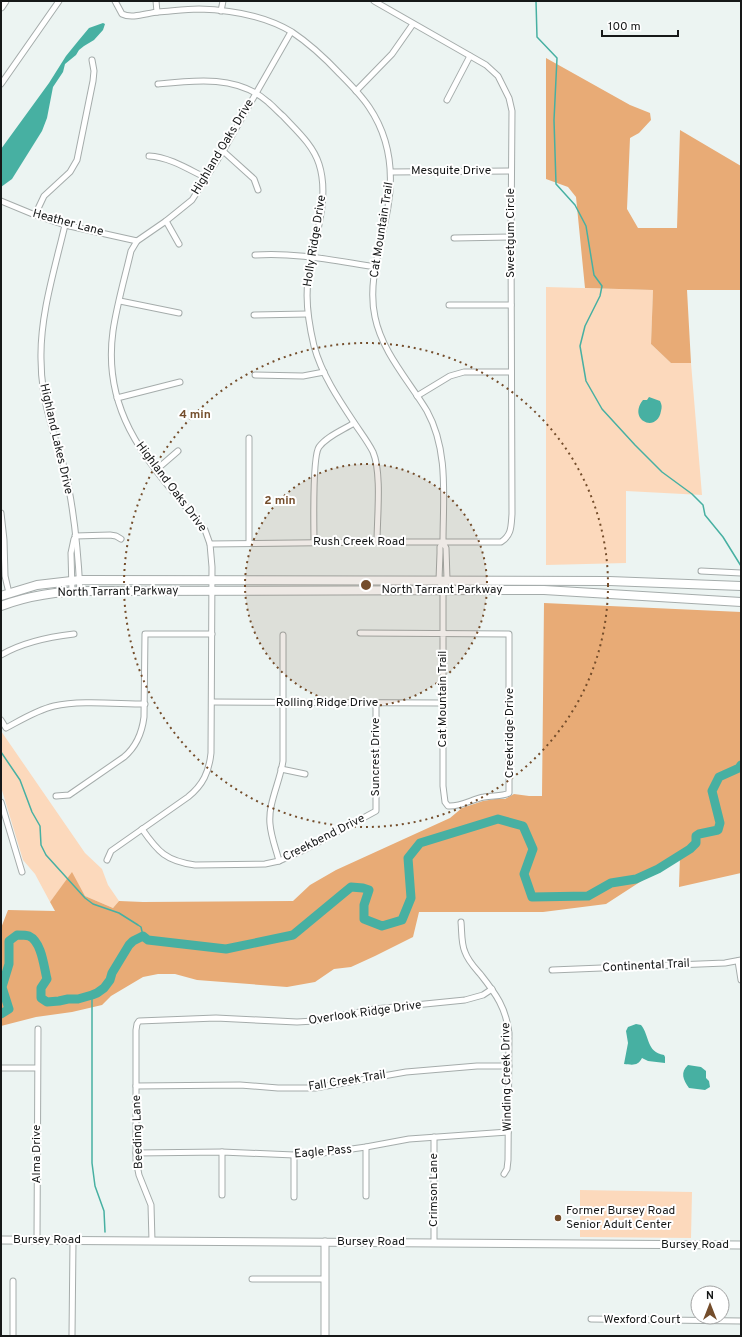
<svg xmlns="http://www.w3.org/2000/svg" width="742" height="1337" viewBox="0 0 742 1337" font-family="Overpass,sans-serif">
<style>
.green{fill:#fcd9bc}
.forest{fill:#e8ab76}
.water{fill:#47b0a2}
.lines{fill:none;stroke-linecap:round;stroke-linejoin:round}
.stream{stroke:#47b0a2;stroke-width:1.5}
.river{stroke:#47b0a2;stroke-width:9}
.street-casing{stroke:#a5acab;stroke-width:7}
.secondary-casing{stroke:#a5acab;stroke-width:9}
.primary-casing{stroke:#a5acab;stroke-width:10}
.street{stroke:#fff;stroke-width:5}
.secondary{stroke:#fff;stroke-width:7}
.primary{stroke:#fff;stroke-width:8}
.ring{fill:none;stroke:#744d2b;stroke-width:2;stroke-dasharray:2 4}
.poi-dot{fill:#744d2b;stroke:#fff;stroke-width:1.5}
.labels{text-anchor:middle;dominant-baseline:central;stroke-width:4;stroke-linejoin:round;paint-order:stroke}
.street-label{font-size:12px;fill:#161818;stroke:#fff}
.poi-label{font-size:12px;fill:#161818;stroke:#fff;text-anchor:start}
.centre{fill:#744d2b;stroke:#fff;stroke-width:2}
.ring-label{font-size:12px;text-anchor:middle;font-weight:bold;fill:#744d2b;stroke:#fff;stroke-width:4;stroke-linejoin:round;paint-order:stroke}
</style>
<rect width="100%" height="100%" fill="#ecf4f2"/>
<!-- green -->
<g class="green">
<polygon points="546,287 653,290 651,344 671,363 691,363 702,495 626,491 626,563 546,565"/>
<polygon points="1,731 85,853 102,869 108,885 119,901 113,908 85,896 72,873 50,902 35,874 23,860 1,787"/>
<polygon points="580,1190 692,1192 691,1238 580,1237"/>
</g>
<!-- forest -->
<g class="forest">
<polygon points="546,58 630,105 650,113 651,120 639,133 630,138 627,209 638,228 677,228 680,130 741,166 741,290 687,290 691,363 671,363 651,344 653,290 585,288 576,197 568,187 546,179"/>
<polygon points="544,603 741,612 741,873 679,887 680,856 606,904 543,912 419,912 413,937 375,956 351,967 334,969 315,982 287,987 197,980 175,974 158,974 143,977 111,996 102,1005 72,1012 36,1017 1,1026 1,928 8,910 55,911 50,902 72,872 85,896 113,908 119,901 143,902 293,901 310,885 336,870 450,818 462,808 483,801 495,799 505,799 514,794 529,796 542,796"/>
</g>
<!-- water -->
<g class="water">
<polygon points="103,23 105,24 103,30 94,40 84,46 79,50 76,55 65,64 63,72 53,87 47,118 42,131 12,179 1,187 1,149 49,83 66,56 79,40 89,28"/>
<path d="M 649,397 L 660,401 C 662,405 662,407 661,411 C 657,434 627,420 643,400 L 647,400 Z"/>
<path d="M 636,1024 L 641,1025 C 650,1036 646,1052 664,1055 L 665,1057 L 665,1063 L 648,1061 L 642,1058 C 638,1066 633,1065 624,1064 L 628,1043 L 626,1031 L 628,1027 Z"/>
<path d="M 688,1065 L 701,1067 L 706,1071 L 706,1078 L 709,1081 L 710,1087 L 705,1090 L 689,1088 C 683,1080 680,1072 688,1065 Z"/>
</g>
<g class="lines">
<!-- stream -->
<g class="stream">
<polyline points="536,1 537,37 557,58 554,120 556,184 575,205 586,226 594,275 602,286 600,296 585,326 580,346 586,381 602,409 635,445 662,472 692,494 703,505 705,515 723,537 741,566"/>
<polyline points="1,752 20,780 32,812 40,826 41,845 46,855 85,898 93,904 119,913 138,925 141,927 143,936"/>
<polyline points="92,995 92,1163 95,1186 104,1211 105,1232"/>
</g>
<!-- river -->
<path class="river" d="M 1,1014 L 9,1009 L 2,987 L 9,964 L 9,941 L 17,935 C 20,935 26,935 29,936 C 42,942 44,968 47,979 L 41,988 L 41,998 L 47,1002 L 59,1001 L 68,999 L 78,999 L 92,995 L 97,993 L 104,988 L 110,980 L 112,973 L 129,945 L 133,941 L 143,936 L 148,940 L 226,949 L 293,935 L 351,887 L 363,888 L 369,890 L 364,905 L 364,919 L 382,926 L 402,920 L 411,898 L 408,858 L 420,843 L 498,819 L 523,826 L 533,849 L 524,874 L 532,897 L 588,896 L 611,883 L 636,879 L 658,869 L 690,849 L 696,843 L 696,836 L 699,834 L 718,830 L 720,823 L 712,791 L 719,777 L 739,768 L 741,765"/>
<defs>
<g id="street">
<path d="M 115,1 L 122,14 C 132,19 147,13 158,12 C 172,11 186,9 199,9 C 232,10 264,15 292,32 C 310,44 325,58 340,74 C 350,84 361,95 369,107 C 390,138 394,171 388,207 C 382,242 367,281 375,317 C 382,352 409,381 427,411 C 449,451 443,498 443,542 L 446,548 L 447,580 L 443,590"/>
<polyline points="156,1 157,12"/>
<polyline points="221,11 223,1"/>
<polyline points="1,84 59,1"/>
<path d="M 158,84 C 195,80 238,75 268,102 C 273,106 278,112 283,116 C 297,131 313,145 319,164 C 331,201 312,244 308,281 C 305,303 309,325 314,346 C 322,375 339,400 355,424 C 361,433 368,442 373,452 C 382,473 377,518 377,542"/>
<polyline points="356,91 392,54 413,24"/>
<polyline points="447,100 470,56"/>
<polyline points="223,151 254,179 258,190"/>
<path d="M 149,156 C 169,157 188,169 206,178"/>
<polyline points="391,172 511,171"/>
<polyline points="1,201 35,215 65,225 137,241"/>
<polyline points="35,215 44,196 70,172 77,160 93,81 94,71 92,60"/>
<polyline points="166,221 179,244"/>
<path d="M 65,225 C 55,268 40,315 41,359 C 41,380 45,404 51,424 C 55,440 61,455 65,471 C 74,508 78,552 80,591"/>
<polyline points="454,238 511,237"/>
<path d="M 255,255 C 295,252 336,261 376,267"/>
<polyline points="120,301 179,313"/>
<polyline points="449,305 511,305"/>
<polyline points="254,315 307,314"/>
<polyline points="255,375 303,376 324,372"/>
<polyline points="417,396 450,376 464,372 511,372"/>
<polyline points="117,398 180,382"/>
<polyline points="156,470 178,451"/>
<polyline points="1,513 4,540 5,576 9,593"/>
<polyline points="75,536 110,535 116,536 121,539"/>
<path d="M 314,542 C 314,527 312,456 319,447 C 327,436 343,430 354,423"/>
<polyline points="249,543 249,438"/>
<path d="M 210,544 L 377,542 L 501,542 C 512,535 511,526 512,514 L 511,237 L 512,111 L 509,98 L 498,76 L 486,65 L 374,1"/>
<polyline points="701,571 741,573"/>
<polyline points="72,591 71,553 74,539"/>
<path d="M 360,633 L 509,634 L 509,793 C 502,797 492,795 484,797 C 472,799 461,807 448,806 L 445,802 L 443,786 L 443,590 L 439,580 L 440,553 L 440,547 L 443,542"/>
<path d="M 1,655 C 23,642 48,637 74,634"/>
<polyline points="212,702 443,703"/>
<path d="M 1,720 L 6,728 C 21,720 37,710 54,706 C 80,700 118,704 145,704"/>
<polyline points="281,769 305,774"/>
<path d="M 56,796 L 69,795 L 124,757 C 137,746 142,733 144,717 L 145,634 L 212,634"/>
<polyline points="1,802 22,872"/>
<path d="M 142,829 C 158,852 166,861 195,865 L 265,864 L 279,861 L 306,849 L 376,811 L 376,703"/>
<path d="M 107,860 L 111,851 L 188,797 C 203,785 209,772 211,753 L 212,567 L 210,544 L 205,530 C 154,468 101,418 113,331 C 117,304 125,277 131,251 L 137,241 L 166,221 L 192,200 L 223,151 L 291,32"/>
<path d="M 279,861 C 276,849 271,837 270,824 C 268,803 280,782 283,761 L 283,635"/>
<path d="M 461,922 C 462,932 461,943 465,952 C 468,961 475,968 481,975 C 496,994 506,1008 509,1033 L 508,1160 L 507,1169 L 504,1174"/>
<polyline points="738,961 741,980"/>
<polyline points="552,970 725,963 741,960"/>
<polyline points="1,1068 37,1068"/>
<polyline points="136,1086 240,1085 278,1088 315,1088 406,1072 477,1066 509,1066"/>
<polyline points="434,1137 434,1243"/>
<polyline points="366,1147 366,1196"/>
<polyline points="136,1153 222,1152 294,1155 316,1154 366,1147 409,1139 508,1132"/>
<polyline points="294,1155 294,1197"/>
<polyline points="222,1195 222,1152"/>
<polyline points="37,1240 38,1029"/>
<polyline points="152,1241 151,1205 139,1175 136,1160 136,1030 137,1024 139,1021 216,1018 297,1022 314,1021 375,1009 465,1000 483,995 492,989"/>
<polyline points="252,1279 325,1279"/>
<polyline points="591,1319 741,1321"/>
<polyline points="13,1336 13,1281"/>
<polyline points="72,1336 73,1241"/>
</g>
<g id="secondary">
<polyline points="1,7 5,1"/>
<polyline points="1,1240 741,1245"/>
<polyline points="325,1242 325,1336"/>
</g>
<g id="primary">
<polyline points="1,596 37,585 80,580 609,581 741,586"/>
<path d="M 1,606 C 30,595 60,591 91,591 L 544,590 L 741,602"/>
</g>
</defs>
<!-- street casing -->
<use href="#street" class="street-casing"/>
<!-- secondary casing -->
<use href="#secondary" class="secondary-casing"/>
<!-- primary casing -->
<use href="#primary" class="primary-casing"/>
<!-- street -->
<use href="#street" class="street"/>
<!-- secondary -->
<use href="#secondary" class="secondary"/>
<!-- primary -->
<use href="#primary" class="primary"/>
</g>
<!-- distance rings -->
<circle cx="366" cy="585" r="121" fill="#744d2b" fill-opacity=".12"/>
<g class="ring">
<circle cx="366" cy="585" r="121"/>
<circle cx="366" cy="585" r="242"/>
</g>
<!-- markers -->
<circle class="poi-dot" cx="558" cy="1218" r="4"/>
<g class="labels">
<!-- street labels -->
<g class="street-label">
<text transform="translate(223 147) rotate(-59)">Highland Oaks Drive</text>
<text x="451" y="171">Mesquite Drive</text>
<text transform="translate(68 223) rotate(15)">Heather Lane</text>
<text transform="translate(382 230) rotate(-81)">Cat Mountain Trail</text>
<text transform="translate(511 233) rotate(-90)">Sweetgum Circle</text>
<text transform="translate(315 241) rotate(-81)">Holly Ridge Drive</text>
<text transform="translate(56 439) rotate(77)">Highland Lakes Drive</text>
<text transform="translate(171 487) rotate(53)">Highland Oaks Drive</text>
<text x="359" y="542">Rush Creek Road</text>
<text x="442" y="590">North Tarrant Parkway</text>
<text transform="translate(118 592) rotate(-1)">North Tarrant Parkway</text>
<text transform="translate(443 699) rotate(-90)">Cat Mountain Trail</text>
<text x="327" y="703">Rolling Ridge Drive</text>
<text transform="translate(510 733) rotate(-90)">Creekridge Drive</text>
<text transform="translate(376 757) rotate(-90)">Suncrest Drive</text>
<text transform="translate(324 838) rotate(-27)">Creekbend Drive</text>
<text transform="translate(646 966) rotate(-3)">Continental Trail</text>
<text transform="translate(365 1013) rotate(-8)">Overlook Ridge Drive</text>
<text transform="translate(507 1077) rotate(-91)">Winding Creek Drive</text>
<text transform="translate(347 1081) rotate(-9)">Fall Creek Trail</text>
<text transform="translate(138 1132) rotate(-92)">Beeding Lane</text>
<text transform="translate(323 1152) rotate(-5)">Eagle Pass</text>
<text transform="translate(37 1154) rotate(-90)">Alma Drive</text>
<text transform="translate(434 1190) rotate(-90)">Crimson Lane</text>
<text x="47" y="1240">Bursey Road</text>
<text x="371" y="1242">Bursey Road</text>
<text x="695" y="1245">Bursey Road</text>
<text x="642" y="1320">Wexford Court</text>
</g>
<!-- poi labels -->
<g class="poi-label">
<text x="566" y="1211">Former Bursey Road<tspan x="566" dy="14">Senior Adult Center</tspan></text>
</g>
</g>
<circle cx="366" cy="585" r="6" class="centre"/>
<g class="ring-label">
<text x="195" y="418">4 min</text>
<text x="280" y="504">2 min</text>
</g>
<!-- border -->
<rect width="742" height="1337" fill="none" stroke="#161818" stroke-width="4"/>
<!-- north arrow -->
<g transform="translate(710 1305)"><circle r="19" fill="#ffffff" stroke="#a2a3a3"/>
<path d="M0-3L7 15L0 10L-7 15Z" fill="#744d2b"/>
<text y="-6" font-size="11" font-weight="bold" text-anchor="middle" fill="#161818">N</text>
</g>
<!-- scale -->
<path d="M602 30v6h76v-6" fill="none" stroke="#161818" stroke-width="2"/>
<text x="608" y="30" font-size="12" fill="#161818" stroke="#ffffff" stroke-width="3" paint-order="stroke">100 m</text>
</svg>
